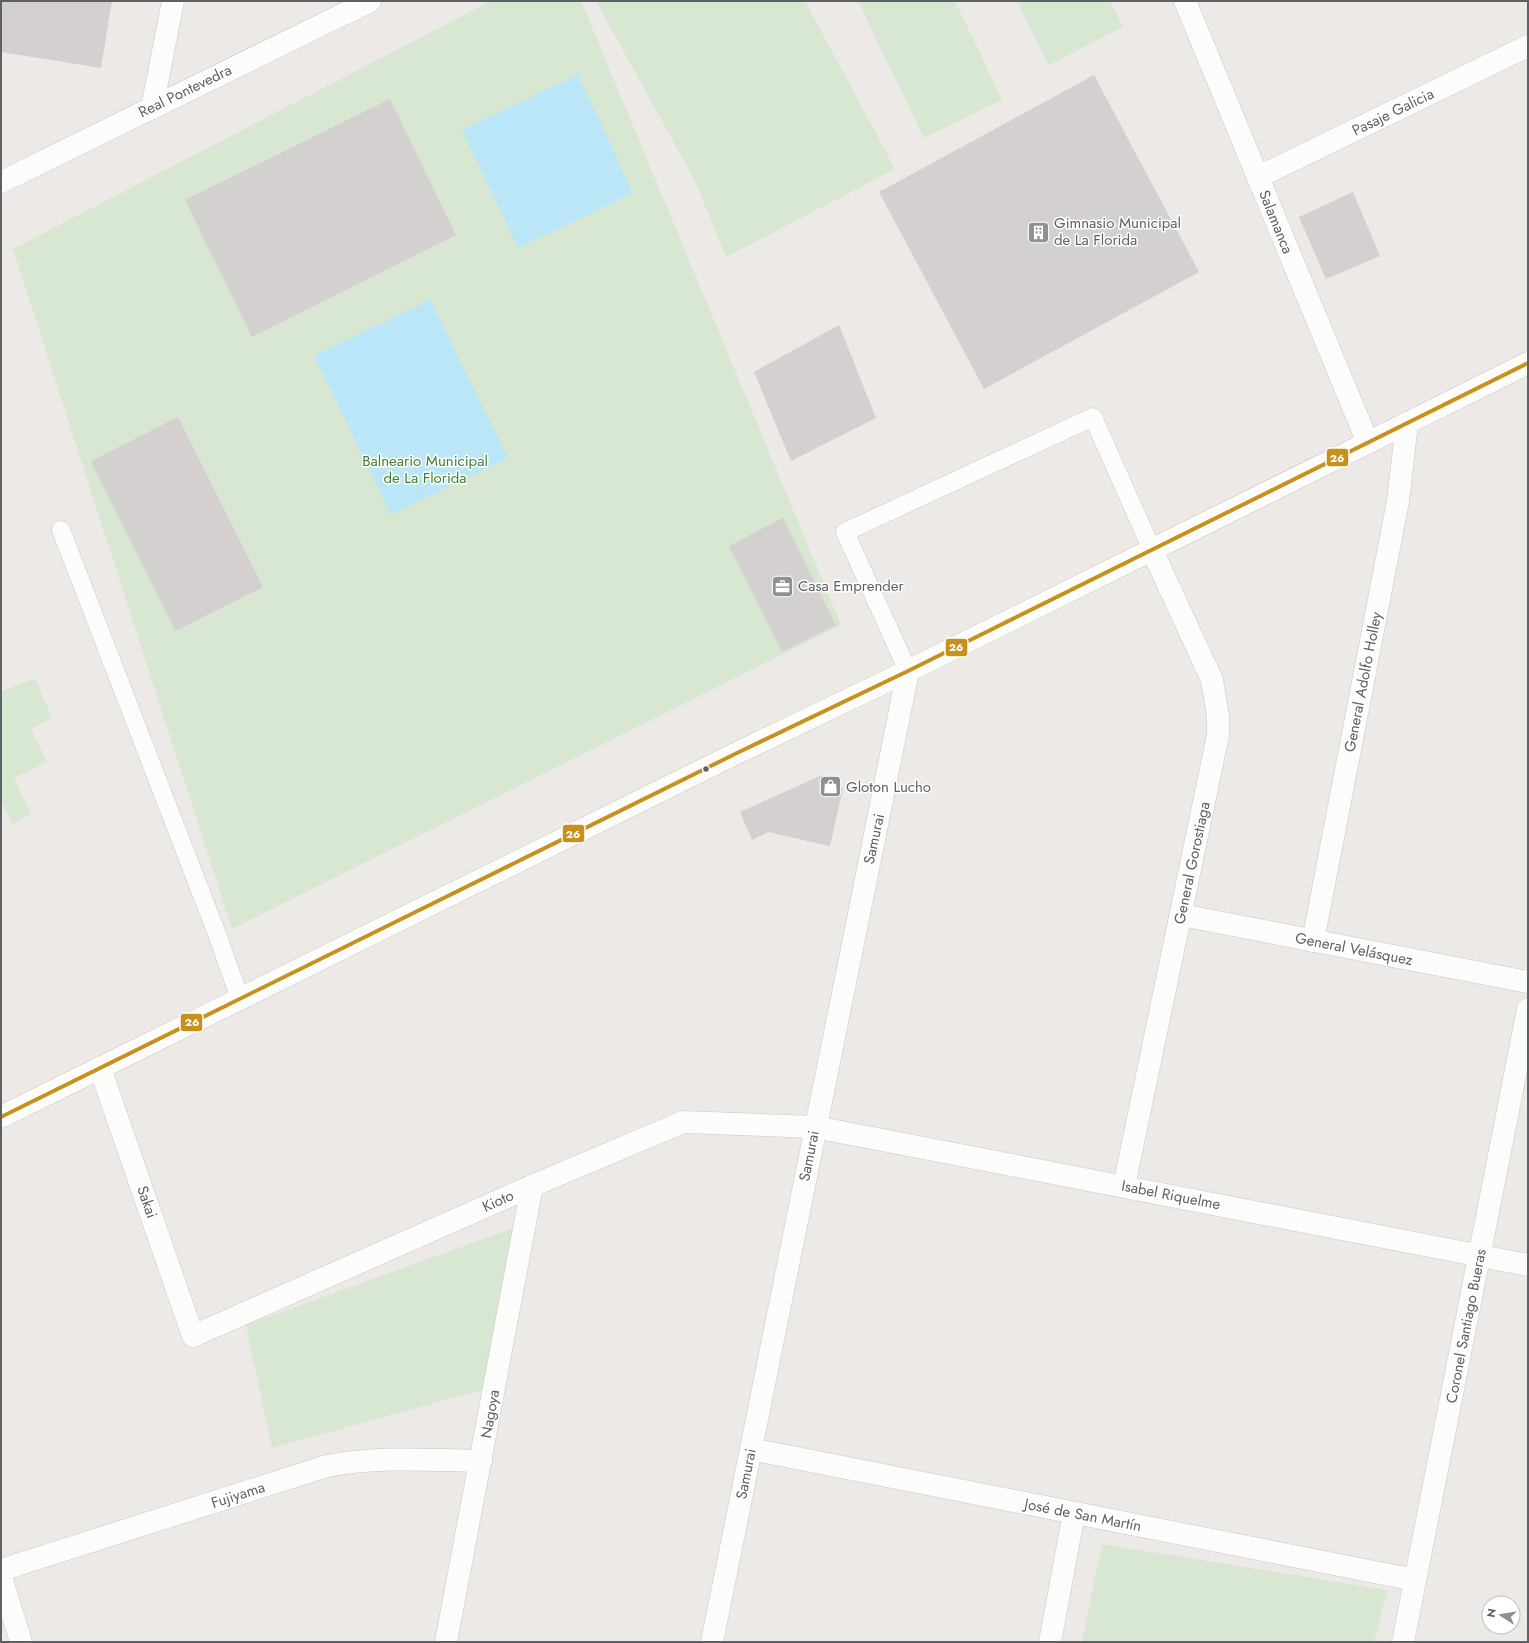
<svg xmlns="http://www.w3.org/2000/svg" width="1529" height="1643" viewBox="0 0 1529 1643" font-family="Jost,sans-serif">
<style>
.green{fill:#d7e7d1}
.water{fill:#bae6f7}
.building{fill:#d3d0cf}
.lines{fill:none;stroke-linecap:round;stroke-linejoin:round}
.service-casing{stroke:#c8c8c8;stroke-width:19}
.minor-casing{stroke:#c8c8c8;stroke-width:23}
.tertiary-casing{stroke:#c8c8c8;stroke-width:23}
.service{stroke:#fcfcfb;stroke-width:18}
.minor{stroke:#fcfcfb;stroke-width:22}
.tertiary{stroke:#fcfcfb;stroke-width:22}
.bus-1-casing{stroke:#fff;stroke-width:7}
.bus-1{stroke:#c8911e;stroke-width:4}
.bus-dot{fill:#5c6164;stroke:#fff;stroke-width:1.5}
.labels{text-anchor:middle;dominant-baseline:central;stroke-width:3;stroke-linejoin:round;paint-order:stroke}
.street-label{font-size:15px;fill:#5c6164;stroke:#fff}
.poi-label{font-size:15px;fill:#5c6164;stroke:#fff;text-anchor:start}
.park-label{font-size:15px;fill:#3e8235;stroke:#fff}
.line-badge{stroke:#fff;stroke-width:1.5}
.badge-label{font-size:11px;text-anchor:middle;font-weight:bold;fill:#fff}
</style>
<rect width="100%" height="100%" fill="#ece9e6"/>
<!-- green -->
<g class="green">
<polygon points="491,1 581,1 841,625 232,929 13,249"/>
<polygon points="596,1 805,1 895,169 726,257 694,179"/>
<polygon points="858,1 955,1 1002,100 924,138"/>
<polygon points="1017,1 1110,1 1123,27 1049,65"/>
<polygon points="35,678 52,718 31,729 47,762 14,778 31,814 12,825 1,799 1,692"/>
<polygon points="519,1226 485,1389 272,1448 246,1325"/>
<polygon points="1102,1544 1387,1590 1374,1642 1082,1642"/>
</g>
<!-- water -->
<g class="water">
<polygon points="578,74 633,193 518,248 462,130"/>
<polygon points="430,299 508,458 391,515 314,356"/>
</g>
<!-- building -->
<g class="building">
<polygon points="1,1 112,1 101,68 1,52"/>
<polygon points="1094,75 1199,272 984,389 879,192"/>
<polygon points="390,99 456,235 252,337 185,200"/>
<polygon points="1353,192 1380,256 1326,279 1299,217"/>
<polygon points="839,325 876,418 791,461 754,372"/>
<polygon points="178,417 263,587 176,631 91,461"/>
<polygon points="783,518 836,625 782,652 729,546"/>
<polygon points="822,775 843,788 830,846 768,832 752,840 740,812"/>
</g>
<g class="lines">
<defs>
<g id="service">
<polyline points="61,530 217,934 240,999"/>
<polyline points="908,671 845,532 1093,417 1152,550"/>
</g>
<g id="minor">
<polyline points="1185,1 1368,443"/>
<polyline points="152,108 173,1"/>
<polyline points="1258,177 1528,46"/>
<polyline points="1,182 370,1"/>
<polyline points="1181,915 1528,982"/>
<polyline points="1313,941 1398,501 1407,423"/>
<polyline points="100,1068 193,1336 532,1186 683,1122 815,1127 1528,1265"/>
<polyline points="1124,1186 1218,735 1218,716 1212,680 1152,550"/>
<polyline points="751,1449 1415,1580"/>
<path d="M 1,1570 L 327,1466 C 378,1456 430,1460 481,1461"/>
<polyline points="1,1577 21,1642"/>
<polyline points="446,1642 532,1186"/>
<polyline points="712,1642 908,671"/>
<polyline points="1050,1642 1074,1513"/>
<polyline points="1403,1642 1528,1009"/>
</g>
<polyline id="tertiary" points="1,1117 737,753 908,671 1528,363"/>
</defs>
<!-- service casing -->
<use href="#service" class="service-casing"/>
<!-- minor casing -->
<use href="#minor" class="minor-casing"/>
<!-- tertiary casing -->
<use href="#tertiary" class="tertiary-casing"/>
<!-- service -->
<use href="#service" class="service"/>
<!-- minor -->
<use href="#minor" class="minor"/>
<!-- tertiary -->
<use href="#tertiary" class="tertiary"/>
<defs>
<polyline id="bus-1" points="1,1117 737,753 908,671 1528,363"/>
</defs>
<!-- bus-1 casing -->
<use href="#bus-1" class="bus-1-casing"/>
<!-- bus-1 -->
<use href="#bus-1" class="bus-1"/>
</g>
<!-- icons -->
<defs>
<symbol id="building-square" viewBox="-11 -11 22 22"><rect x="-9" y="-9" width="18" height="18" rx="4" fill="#8e9192" stroke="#fff"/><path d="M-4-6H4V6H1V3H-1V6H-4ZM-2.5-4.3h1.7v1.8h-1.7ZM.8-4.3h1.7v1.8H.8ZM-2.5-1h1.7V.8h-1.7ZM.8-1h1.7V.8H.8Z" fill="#fff"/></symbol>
<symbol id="office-square" viewBox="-11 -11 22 22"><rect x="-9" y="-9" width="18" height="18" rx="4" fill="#8e9192" stroke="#fff"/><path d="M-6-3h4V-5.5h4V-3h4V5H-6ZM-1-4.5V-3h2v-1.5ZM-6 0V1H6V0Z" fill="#fff"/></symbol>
<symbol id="shop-square" viewBox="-11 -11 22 22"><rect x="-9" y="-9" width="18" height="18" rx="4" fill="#8e9192" stroke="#fff"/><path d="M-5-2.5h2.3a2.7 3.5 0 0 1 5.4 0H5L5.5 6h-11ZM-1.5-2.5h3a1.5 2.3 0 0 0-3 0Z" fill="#fff"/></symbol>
</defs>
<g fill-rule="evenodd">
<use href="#building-square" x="1026" y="220" width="25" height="25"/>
<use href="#office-square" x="770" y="574" width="25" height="25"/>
<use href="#shop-square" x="818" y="774" width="25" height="25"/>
</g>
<!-- markers -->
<circle class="bus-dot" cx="706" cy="769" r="3.5"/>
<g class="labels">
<!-- street labels -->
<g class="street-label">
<text transform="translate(185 91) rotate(-26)">Real Pontevedra</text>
<text transform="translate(1393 112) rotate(-26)">Pasaje Galicia</text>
<text transform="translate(1276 222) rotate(68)">Salamanca</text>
<text transform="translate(1363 682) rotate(-79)">General Adolfo Holley</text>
<text transform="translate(874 839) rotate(-78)">Samurai</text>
<text transform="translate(1192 863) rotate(-78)">General Gorostiaga</text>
<text transform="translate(1354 949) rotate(11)">General Velásquez</text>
<text transform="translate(809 1156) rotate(-79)">Samurai</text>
<text transform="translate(1171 1195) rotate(11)">Isabel Riquelme</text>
<text transform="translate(498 1201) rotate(-24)">Kioto</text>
<text transform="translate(147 1202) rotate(71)">Sakai</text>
<text transform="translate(1466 1326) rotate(-79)">Coronel Santiago Bueras</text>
<text transform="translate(490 1414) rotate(-80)">Nagoya</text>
<text transform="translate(746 1474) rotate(-79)">Samurai</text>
<text transform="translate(238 1495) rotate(-18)">Fujiyama</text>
<text transform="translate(1083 1515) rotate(11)">José de San Martín</text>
</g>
<!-- poi labels -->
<g class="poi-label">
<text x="1054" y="223">Gimnasio Municipal<tspan x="1054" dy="17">de La Florida</tspan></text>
<text x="798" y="586">Casa Emprender</text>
<text x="846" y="787">Gloton Lucho</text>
</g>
<!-- park labels -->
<g class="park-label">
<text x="425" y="461">Balneario Municipal<tspan x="425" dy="17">de La Florida</tspan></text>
</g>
</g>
<g class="line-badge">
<rect x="1326" y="448" width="23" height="19" rx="4" fill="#c8911e"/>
<rect x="945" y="638" width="23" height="19" rx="4" fill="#c8911e"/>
<rect x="562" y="824" width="23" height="19" rx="4" fill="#c8911e"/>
<rect x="180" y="1013" width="23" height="19" rx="4" fill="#c8911e"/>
</g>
<g class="badge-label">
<text x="1337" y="462">26</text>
<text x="956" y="651">26</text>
<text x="573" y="838">26</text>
<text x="192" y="1026">26</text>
</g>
<!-- border -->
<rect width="1529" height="1643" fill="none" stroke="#5c6164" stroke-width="4"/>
<!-- north arrow -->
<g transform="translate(1501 1615) rotate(282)"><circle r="19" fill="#ffffff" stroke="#bec0c1"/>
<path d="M0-3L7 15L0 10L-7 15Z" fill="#8e9192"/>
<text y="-6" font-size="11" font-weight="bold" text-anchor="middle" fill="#5c6164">N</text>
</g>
</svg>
